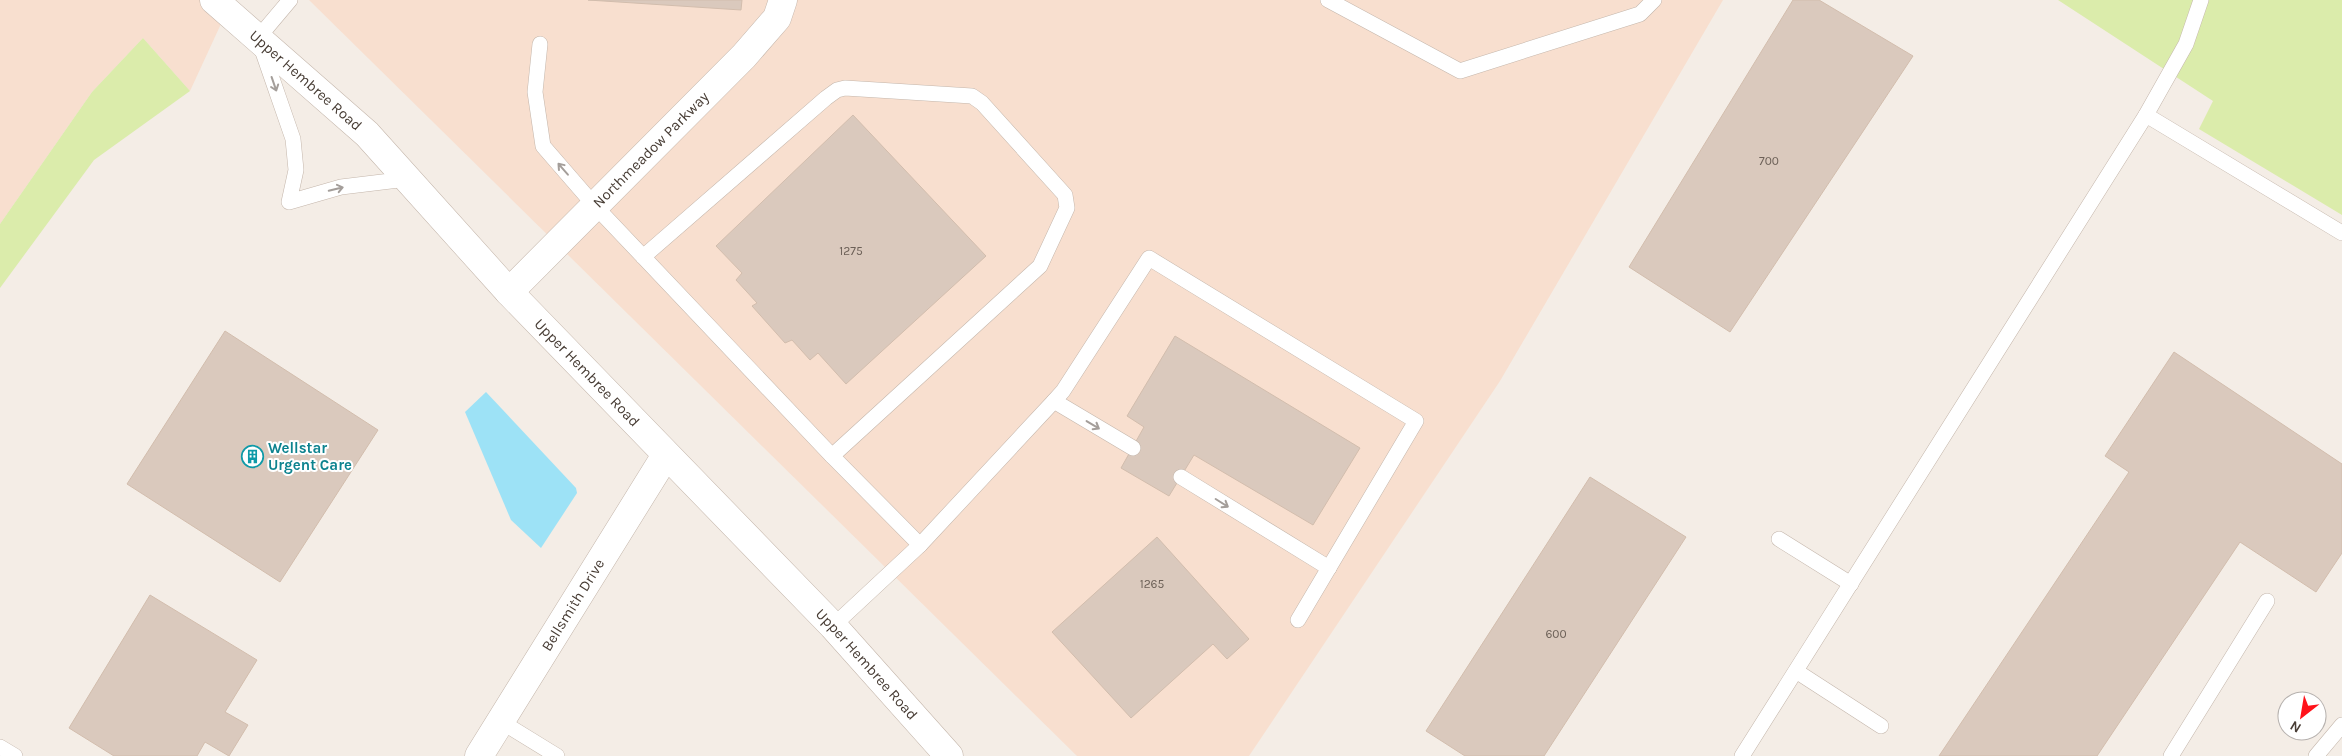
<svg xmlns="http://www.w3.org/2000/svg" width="2342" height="756" viewBox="0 0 2342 756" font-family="Karla,sans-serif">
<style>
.commercial{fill:#f8dfcf}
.green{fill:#dbecab}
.water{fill:#9de2f6}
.building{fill:#dac9bd;stroke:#d2bdad}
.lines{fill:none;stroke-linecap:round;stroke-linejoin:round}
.service-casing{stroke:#c4b6ab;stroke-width:16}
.minor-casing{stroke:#c4b6ab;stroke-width:29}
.tertiary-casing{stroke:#c4b6ab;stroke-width:29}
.service{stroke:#fff;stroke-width:15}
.minor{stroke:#fff;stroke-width:28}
.tertiary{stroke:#fff;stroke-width:28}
.oneway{stroke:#a49e9a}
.labels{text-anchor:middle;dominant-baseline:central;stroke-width:4;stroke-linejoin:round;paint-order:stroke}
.number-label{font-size:12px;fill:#6c6057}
.street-label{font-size:15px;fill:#483d35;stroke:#fff}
.culture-label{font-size:15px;font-weight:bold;fill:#0d838f;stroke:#fff;text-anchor:start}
</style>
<rect width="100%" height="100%" fill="#f4ede6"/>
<!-- commercial -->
<g class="commercial">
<polygon points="0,0 232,0 190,91 143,38 92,92 0,224"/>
<polygon points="309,0 1723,0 1500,381 1249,756 1077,756"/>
</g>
<!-- green -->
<g class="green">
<polygon points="2058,0 2342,0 2342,215 2199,129 2213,101"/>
<polygon points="143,38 190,91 94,160 0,288 0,224 92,92"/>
</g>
<!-- water -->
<polygon class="water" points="486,392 576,488 577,493 541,548 511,520 465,412"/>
<!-- building -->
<g class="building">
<polygon points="588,0 742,0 741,10"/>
<polygon points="1793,0 1819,0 1913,56 1730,332 1629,267"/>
<polygon points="853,115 986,256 846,384 818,353 810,360 792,340 785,343 752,306 757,303 736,280 742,273 716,246"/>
<polygon points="225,331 378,430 280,582 127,484"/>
<polygon points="1175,336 1360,448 1313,525 1194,455 1169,496 1121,468 1144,427 1127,416"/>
<polygon points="2174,352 2342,464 2342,553 2316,592 2240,542 2097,756 1939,756 2129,472 2105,456"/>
<polygon points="1590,477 1686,537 1544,756 1465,756 1426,731"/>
<polygon points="1157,537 1249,639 1227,659 1213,644 1131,718 1052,632"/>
<polygon points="150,595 257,660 225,712 248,725 229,756 205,742 197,756 114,756 69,728"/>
</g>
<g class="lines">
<defs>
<g id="service">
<polyline points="290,0 258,38 293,139 296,170 289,202 341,187 407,179"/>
<polyline points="1328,0 1460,71 1640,14 1654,0"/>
<polyline points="540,44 535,92 543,146 595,206 832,456 1040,266 1067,208 1065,195 982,103 972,96 845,88 837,90 826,98 643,257"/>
<polyline points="2146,115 2186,44 2201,0"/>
<polyline points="1054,401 1133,448"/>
<polyline points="832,456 920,545"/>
<polyline points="1181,477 1329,568"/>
<polyline points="1779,539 1851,584"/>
<polyline points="833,626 920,545 1054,401 1063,391 1149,258 1416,421 1298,620"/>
<polyline points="1796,671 1881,726"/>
<polyline points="500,721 557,756"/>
<polyline points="0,747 15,756"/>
<polyline points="1742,756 2146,115 2342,233"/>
<polyline points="2171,756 2267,601"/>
<polyline points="2316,756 2342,725"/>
</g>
<g id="minor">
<path id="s1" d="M 509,292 L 744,56 L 777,18 L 783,0"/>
<path id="s2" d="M 479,756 L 666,455"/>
</g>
<g id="tertiary">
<path id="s3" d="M 214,0 L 367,134 L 509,292 L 833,626 L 949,756"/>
</g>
</defs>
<!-- service casing -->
<use href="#service" class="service-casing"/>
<!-- minor casing -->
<use href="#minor" class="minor-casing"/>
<!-- tertiary casing -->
<use href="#tertiary" class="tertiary-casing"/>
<!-- service -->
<use href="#service" class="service"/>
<!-- minor -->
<use href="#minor" class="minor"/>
<!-- tertiary -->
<use href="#tertiary" class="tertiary"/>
</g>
<!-- one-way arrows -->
<defs><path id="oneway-shaft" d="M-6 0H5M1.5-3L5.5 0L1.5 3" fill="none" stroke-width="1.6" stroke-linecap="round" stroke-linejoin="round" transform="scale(1.25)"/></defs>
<g class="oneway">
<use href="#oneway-shaft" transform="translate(274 84) rotate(71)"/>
<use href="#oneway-shaft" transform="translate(563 169) rotate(-131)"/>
<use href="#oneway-shaft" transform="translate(336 189) rotate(-14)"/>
<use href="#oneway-shaft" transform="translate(1093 425) rotate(31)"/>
<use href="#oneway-shaft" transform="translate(1222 503) rotate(32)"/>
</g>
<!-- icons -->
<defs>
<symbol id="building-ring" viewBox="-11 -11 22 22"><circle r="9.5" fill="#fff" stroke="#0f9aa8" stroke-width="1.5"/><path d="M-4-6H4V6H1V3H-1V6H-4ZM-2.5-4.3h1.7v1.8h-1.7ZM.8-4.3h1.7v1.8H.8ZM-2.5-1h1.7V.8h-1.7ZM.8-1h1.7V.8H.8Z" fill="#0f9aa8"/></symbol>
</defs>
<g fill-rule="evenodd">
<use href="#building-ring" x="240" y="444" width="25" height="25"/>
</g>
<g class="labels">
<!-- number labels -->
<g class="number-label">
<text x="1769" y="161">700</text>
<text x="851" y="251">1275</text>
<text x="1152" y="584">1265</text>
<text x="1556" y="634">600</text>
</g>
<!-- street labels -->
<g class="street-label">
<text stroke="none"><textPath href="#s3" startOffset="122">Upper Hembree Road</textPath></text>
<text stroke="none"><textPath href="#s1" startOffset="201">Northmeadow Parkway</textPath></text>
<text stroke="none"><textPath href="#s3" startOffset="528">Upper Hembree Road</textPath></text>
<text stroke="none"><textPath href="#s2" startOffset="178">Bellsmith Drive</textPath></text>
<text stroke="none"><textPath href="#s3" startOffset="932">Upper Hembree Road</textPath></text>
</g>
<!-- culture labels -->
<g class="culture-label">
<text x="268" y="448">Wellstar<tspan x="268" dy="17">Urgent Care</tspan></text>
</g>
</g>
<!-- north arrow -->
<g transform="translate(2302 716) rotate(211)"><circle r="24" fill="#ffffff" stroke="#b6b1ae"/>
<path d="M0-4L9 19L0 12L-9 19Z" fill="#ff121a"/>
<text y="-8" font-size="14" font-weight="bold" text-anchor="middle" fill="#483d35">N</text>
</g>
</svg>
